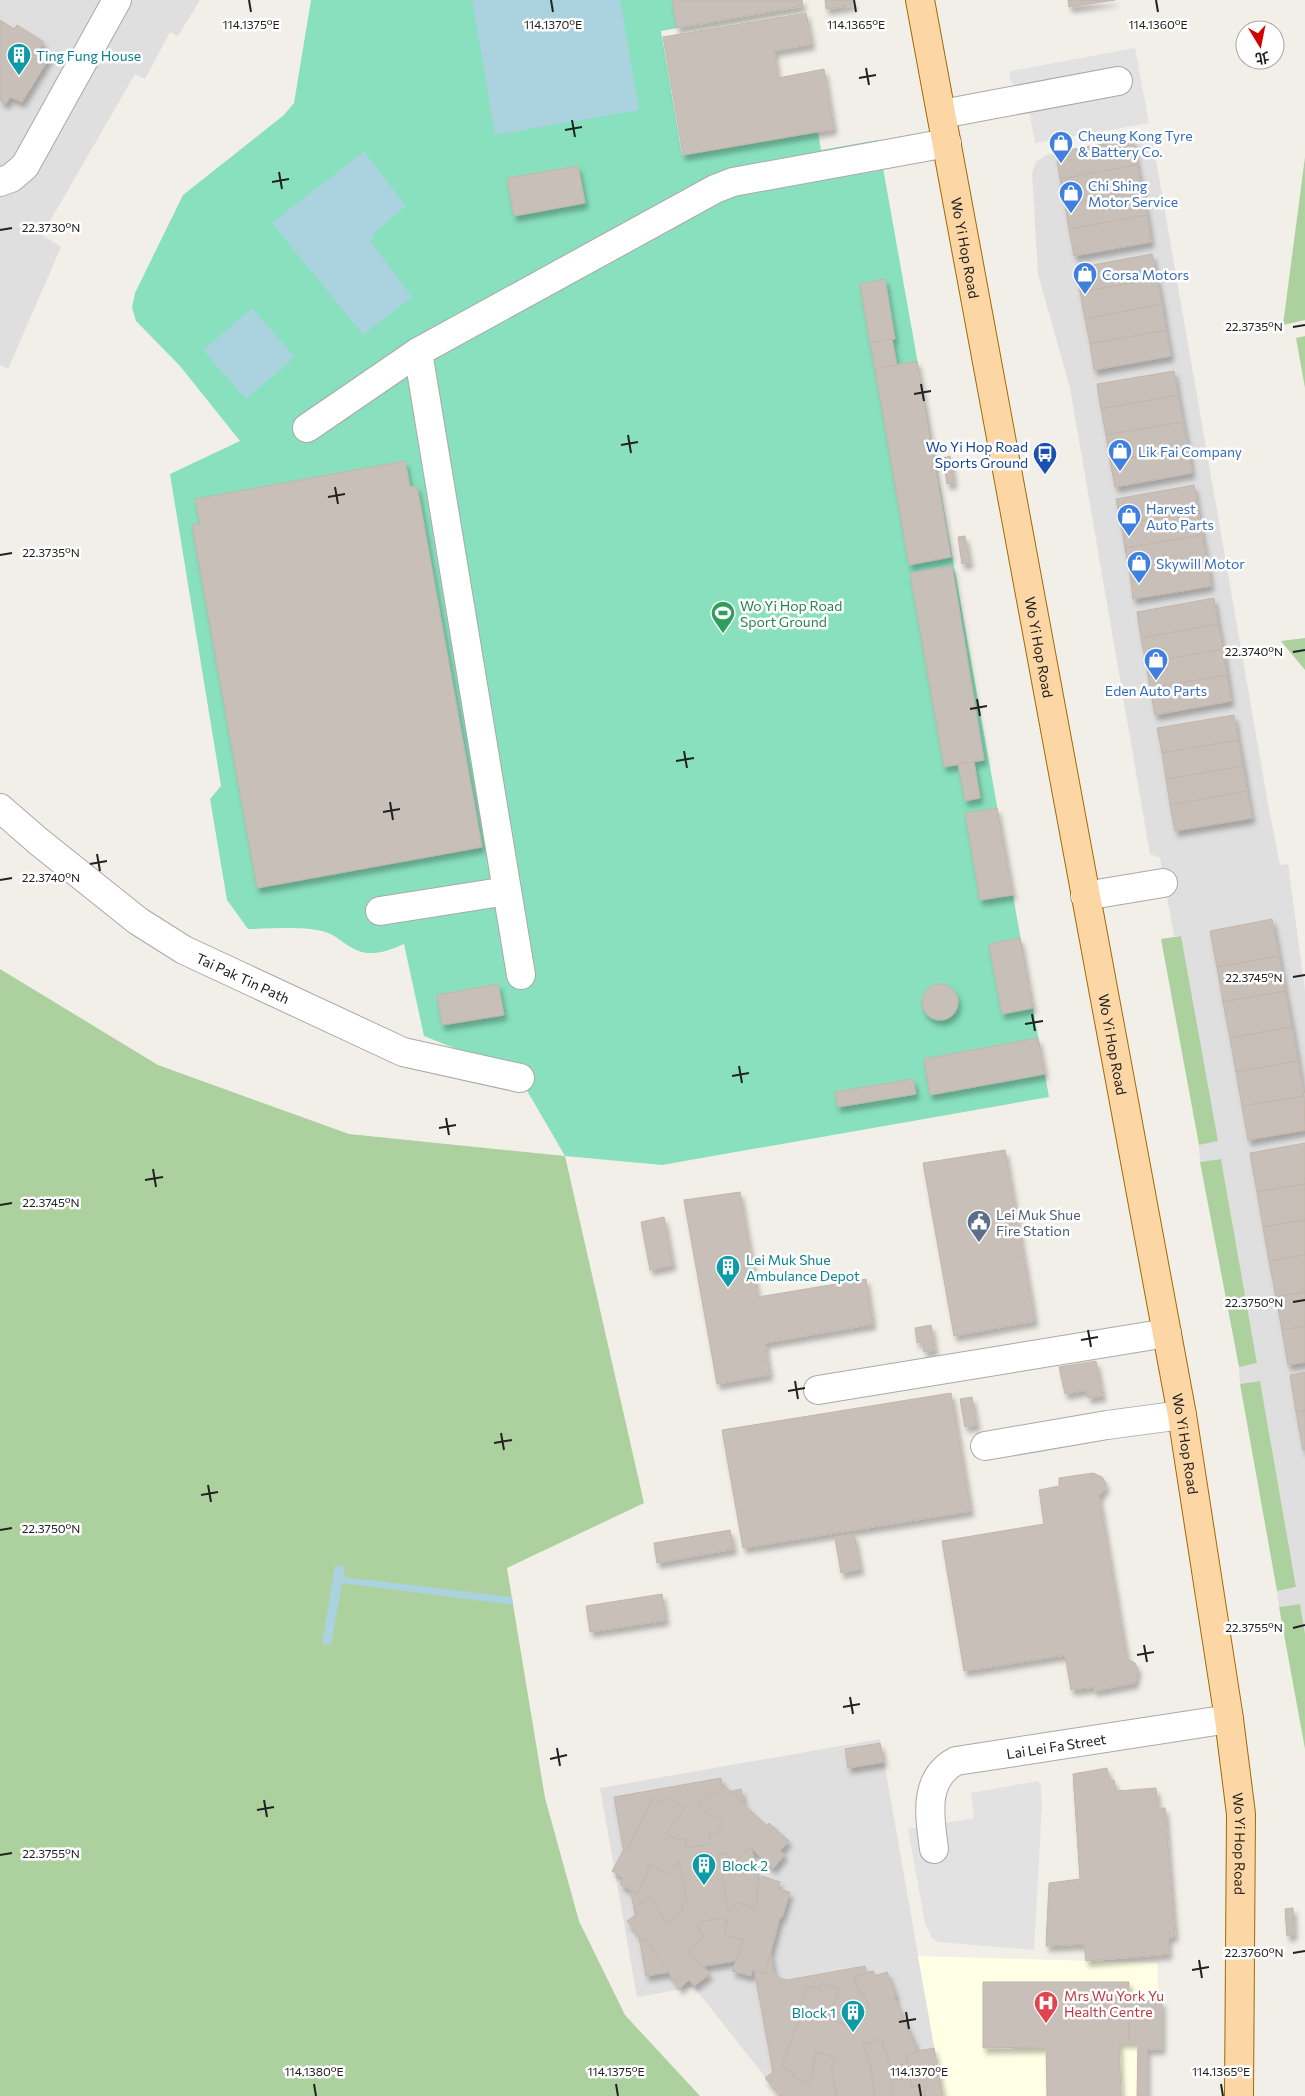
<svg xmlns="http://www.w3.org/2000/svg" width="1305" height="2096" viewBox="0 0 1305 2096" font-family="Commissioner,'Noto Sans TC',sans-serif">
<style>
.residential{fill:#e0dfdf}
.education{fill:#ffffe5}
.forest{fill:#add19e}
.pitch{fill:#88e0be}
.parking{fill:#e2e2e2}
.water{fill:#aad3df}
.building{fill:#c7bfb8;stroke:#c4b6ab;filter:url(#shadow)}
.lines{fill:none;stroke-linecap:round;stroke-linejoin:round}
.minor-casing{stroke:#a9a9a9;stroke-width:30}
.major-casing{stroke:#a06b00;stroke-width:30}
.minor{stroke:#fff;stroke-width:28}
.major{stroke:#fcd6a4;stroke-width:28}
.ticks{fill:none;stroke:#222;stroke-width:2}
.labels{text-anchor:middle;dominant-baseline:central;stroke-width:5;stroke-linejoin:round;paint-order:stroke}
.culture-label{font-size:14px;fill:#0d838f;stroke:#fff;text-anchor:start}
.shop-label{font-size:14px;fill:#366cbe;stroke:#fff;text-anchor:start}
.street-label{font-size:14px;fill:#222;stroke:#fff}
.transit-label{font-size:14px;fill:#164399;stroke:#fff;text-anchor:end}
.leisure-label{font-size:14px;fill:#27864d;stroke:#fff;text-anchor:start}
.service-label{font-size:14px;fill:#4e5e75;stroke:#fff;text-anchor:start}
.health-label{font-size:14px;fill:#be3a42;stroke:#fff;text-anchor:start}
.ticks-label{font-size:12px;text-anchor:middle;fill:#222;stroke:#fff;stroke-width:5;stroke-linejoin:round;paint-order:stroke}
</style>
<defs>
<filter id="shadow"><feDropShadow dx="3" dy="5.5" stdDeviation="2.5" flood-color="#0004"/></filter>
</defs>
<rect width="100%" height="100%" fill="#f2efe9"/>
<!-- residential -->
<g class="residential">
<polygon points="0,0 200,0 178,36 170,32 145,79 135,74 42,235 61,247 8,369 0,365"/>
<polygon points="1152,137 1268,804 1280,865 1288,864 1305,990 1305,1634 1300,1604 1279,1607 1277,1591 1296,1587 1260,1381 1240,1384 1239,1367 1257,1363 1221,1159 1200,1162 1199,1145 1218,1141 1180,936 1174,936 1160,858 1150,854 1070,388 1038,274 1032,173 1036,162 1046,155"/>
<polygon points="880,1739 943,2096 780,2096 694,1987 637,1997 600,1788"/>
</g>
<!-- education -->
<polygon class="education" points="918,1956 1157,1963 1158,2000 1162,2001 1162,2049 1147,2049 1147,2096 943,2096"/>
<!-- forest -->
<g class="forest">
<polygon points="1305,157 1305,320 1283,325"/>
<polygon points="1305,336 1305,388 1296,338"/>
<polygon points="1305,638 1305,670 1281,641"/>
<polygon points="1181,936 1218,1141 1199,1145 1161,939"/>
<polygon points="0,969 158,1065 349,1134 565,1156 644,1503 507,1568 545,1798 579,1921 625,2015 700,2096 0,2096"/>
<polygon points="1221,1159 1257,1363 1239,1367 1200,1162"/>
<polygon points="1260,1381 1296,1587 1277,1591 1240,1384"/>
<polygon points="1300,1604 1305,1634 1305,1749 1279,1607"/>
</g>
<!-- pitch -->
<path class="pitch" d="M 311,0 L 802,0 L 803,6 L 661,31 L 682,155 L 818,132 L 821,150 L 878,140 L 1049,1097 L 662,1165 L 565,1156 L 522,1082 L 464,1052 L 424,1036 L 404,944 C 388,951 373,957 356,950 C 343,944 336,934 322,931 C 299,926 272,929 248,929 L 227,900 L 210,799 L 221,786 L 170,474 L 240,441 L 180,366 L 136,321 L 132,307 L 135,293 L 183,195 L 284,115 L 294,103 Z"/>
<!-- parking -->
<g class="parking">
<polygon points="1135,48 1149,123 1035,143 1030,116 1010,78 1010,71"/>
<polygon points="1038,1781 1041,1786 1042,1805 1034,1950 938,1942 932,1938 925,1923 908,1829 974,1818 971,1793"/>
</g>
<!-- water -->
<g class="water">
<polygon points="472,0 620,0 639,110 495,135"/>
<polygon points="364,151 406,206 374,233 371,242 412,297 363,335 272,223"/>
<polygon points="252,308 295,357 246,399 203,350"/>
<polygon points="335,1565 345,1567 343,1577 512,1597 513,1605 342,1583 331,1645 322,1643"/>
</g>
<!-- building -->
<g class="building">
<polygon points="672,0 802,0 803,6 677,28"/>
<polygon points="825,0 852,0 853,5 826,9"/>
<polygon points="1068,0 1115,0 1069,7"/>
<polygon points="806,13 812,44 774,51 778,78 824,69 834,129 683,155 663,37"/>
<polygon points="0,20 14,29 17,25 44,42 39,49 51,55 22,102 10,97 6,104 0,100"/>
<polygon points="1132,139 1137,165 1060,179 1056,152"/>
<polygon points="1137,165 1142,190 1065,205 1060,179"/>
<polygon points="578,166 585,203 514,216 507,178"/>
<polygon points="1142,190 1147,215 1069,229 1065,205"/>
<polygon points="1147,215 1151,242 1074,256 1069,229"/>
<polygon points="1152,254 1157,279 1080,292 1076,268"/>
<polygon points="885,279 895,339 870,343 860,284"/>
<polygon points="1157,279 1162,304 1085,319 1080,292"/>
<polygon points="1162,304 1166,330 1090,344 1085,319"/>
<polygon points="1166,330 1171,356 1094,370 1090,344"/>
<polygon points="892,339 897,365 875,369 870,343"/>
<polygon points="917,361 951,557 909,565 875,369"/>
<polygon points="1174,371 1178,395 1101,409 1097,384"/>
<polygon points="1178,395 1183,422 1106,435 1101,409"/>
<polygon points="1183,422 1188,448 1110,461 1106,435"/>
<polygon points="1188,448 1192,473 1115,487 1110,461"/>
<polygon points="950,456 954,483 947,484 943,458"/>
<polygon points="405,461 410,487 417,486 482,847 257,888 192,525 200,524 195,499"/>
<polygon points="1194,485 1198,511 1121,524 1116,499"/>
<polygon points="1198,511 1202,535 1125,548 1121,524"/>
<polygon points="1202,535 1207,561 1130,574 1125,548"/>
<polygon points="965,536 970,563 962,564 958,537"/>
<polygon points="1207,561 1211,586 1133,599 1130,574"/>
<polygon points="952,566 984,760 944,767 910,573"/>
<polygon points="1214,598 1218,624 1141,638 1137,612"/>
<polygon points="1218,624 1223,649 1146,663 1141,638"/>
<polygon points="1223,649 1227,675 1150,688 1146,663"/>
<polygon points="1227,675 1231,701 1155,715 1150,688"/>
<polygon points="1234,715 1238,740 1162,753 1157,728"/>
<polygon points="1238,740 1243,766 1166,779 1162,753"/>
<polygon points="974,762 980,798 965,801 958,764"/>
<polygon points="1243,766 1247,791 1170,805 1166,779"/>
<polygon points="1247,791 1252,818 1175,831 1170,805"/>
<polygon points="997,808 1013,895 980,900 965,813"/>
<polygon points="1272,919 1279,956 1217,967 1210,931"/>
<polygon points="1020,938 1033,1008 1002,1014 989,944"/>
<polygon points="1279,956 1285,991 1223,1002 1217,967"/>
<circle cx="940" cy="1002" r="18"/>
<polygon points="498,984 504,1015 442,1025 437,995"/>
<polygon points="1285,991 1292,1027 1230,1038 1223,1002"/>
<polygon points="1292,1027 1298,1061 1236,1072 1230,1038"/>
<polygon points="1038,1038 1045,1074 930,1095 924,1059"/>
<polygon points="1298,1061 1304,1096 1242,1106 1236,1072"/>
<polygon points="913,1079 916,1094 838,1107 835,1092"/>
<polygon points="1304,1096 1305,1130 1248,1140 1242,1106"/>
<polygon points="1305,1143 1305,1184 1257,1192 1250,1153"/>
<polygon points="1005,1150 1035,1321 954,1336 923,1163"/>
<polygon points="1305,1184 1305,1220 1263,1227 1257,1192"/>
<polygon points="740,1192 758,1297 866,1279 873,1324 765,1343 770,1375 717,1384 684,1200"/>
<polygon points="664,1217 673,1265 650,1270 641,1222"/>
<polygon points="1305,1220 1305,1255 1269,1261 1263,1227"/>
<polygon points="1305,1255 1305,1292 1276,1297 1269,1261"/>
<polygon points="1305,1292 1305,1326 1282,1330 1276,1297"/>
<polygon points="931,1325 935,1350 924,1352 923,1342 917,1343 915,1328"/>
<polygon points="1305,1326 1305,1362 1288,1365 1282,1330"/>
<polygon points="1096,1361 1103,1396 1088,1398 1087,1390 1065,1394 1059,1367"/>
<polygon points="1305,1372 1305,1411 1296,1412 1290,1375"/>
<polygon points="951,1393 971,1511 743,1548 722,1430"/>
<polygon points="972,1397 977,1425 965,1427 960,1399"/>
<polygon points="1305,1411 1305,1450 1303,1450 1296,1412"/>
<polygon points="1093,1473 1102,1477 1105,1482 1106,1488 1099,1496 1127,1659 1135,1663 1138,1669 1135,1683 1094,1691 1094,1687 1071,1690 1065,1655 964,1671 942,1541 1044,1524 1039,1490 1059,1486 1059,1478"/>
<polygon points="730,1530 734,1549 657,1563 654,1543"/>
<polygon points="854,1534 861,1569 841,1573 835,1538"/>
<polygon points="662,1594 666,1620 590,1632 586,1606"/>
<polygon points="880,1743 884,1762 848,1768 845,1749"/>
<polygon points="1107,1768 1110,1781 1114,1780 1116,1791 1156,1788 1158,1808 1165,1808 1175,1936 1168,1938 1169,1954 1086,1961 1084,1944 1046,1946 1049,1883 1080,1879 1073,1774"/>
<polygon points="721,1778 723,1793 741,1789 774,1973 780,1978 787,1980 865,1966 866,1973 873,1971 875,1976 887,1972 896,1996 894,1997 918,2051 934,2048 943,2096 780,2096 765,2078 773,2072 752,1958 646,1976 614,1797"/>
<polygon points="724,1785 767,1826 769,1823 789,1841 780,1851 785,1854 773,1869 750,1847 736,1862 725,1853 718,1854 728,1910 732,1911 735,1902 755,1908 758,1895 756,1894 762,1876 780,1882 778,1889 790,1892 782,1918 780,1917 765,1974 753,1970 751,1976 732,1971 744,1940 724,1935 727,1921 720,1918 704,1921 697,1926 704,1937 687,1950 710,1974 694,1986 689,1980 680,1989 646,1940 644,1942 627,1921 638,1913 634,1908 650,1896 666,1923 683,1910 682,1904 687,1903 679,1861 668,1874 649,1864 646,1877 637,1894 620,1884 623,1878 612,1871 624,1849 627,1851 653,1798 664,1803 668,1798 685,1808 666,1834 678,1840 685,1839 686,1848 710,1844 709,1835 716,1833 724,1823 715,1815 712,1817 698,1805 711,1791 716,1794"/>
<polygon points="1293,1908 1294,1935 1287,1936 1285,1909"/>
<polygon points="873,1971 875,1976 887,1972 896,1996 894,1997 918,2051 906,2056 908,2062 891,2069 881,2038 863,2045 870,2064 875,2096 837,2096 831,2070 836,2058 816,2052 810,2083 792,2077 794,2072 781,2067 802,2012 799,2011 807,1986 819,1989 821,1983 840,1989 827,2019 847,2025 852,2023 849,2014 869,2007 864,1994 861,1996 854,1977"/>
<polygon points="983,1982 1129,1982 1129,2042 1119,2042 1121,2096 1047,2096 1046,2047 983,2048"/>
<polygon points="1129,2000 1162,2001 1162,2049 1147,2049 1147,2096 1137,2096 1138,2042 1129,2042"/>
<polygon points="892,2079 911,2080 911,2086 925,2087 925,2096 892,2096"/>
</g>
<g class="lines">
<defs>
<g id="minor">
<polyline points="942,114 1118,81"/>
<polyline points="0,182 11,178 25,166 117,0"/>
<polyline points="418,352 521,975"/>
<polyline points="307,428 418,352 715,189 733,182 947,143"/>
<path id="s1" d="M 0,808 L 38,841 L 138,921 L 184,950 L 403,1052 L 520,1078"/>
<polyline points="1085,896 1163,883"/>
<polyline points="380,911 507,891"/>
<polyline points="818,1390 1167,1333"/>
<polyline points="985,1446 1107,1425 1182,1415"/>
<path id="s2" d="M 934,1849 C 930,1818 922,1779 956,1761 L 1229,1719"/>
</g>
<g id="major">
<path id="s3" d="M 920,0 L 1182,1415 L 1229,1719 L 1241,1814 L 1239,2096"/>
</g>
</defs>
<!-- minor casing -->
<use href="#minor" class="minor-casing"/>
<!-- major casing -->
<use href="#major" class="major-casing"/>
<!-- minor -->
<use href="#minor" class="minor"/>
<!-- major -->
<use href="#major" class="major"/>
</g>
<!-- ticks -->
<path class="ticks" d="M 249,0 L 251,12M 551,0 L 553,12M 854,0 L 856,12M 1156,0 L 1158,12M 866,68 L 869,85M 859,78 L 876,75M 572,120 L 575,137M 565,130 L 582,127M 279,172 L 282,189M 272,182 L 289,179M 0,230 L 12,228M 1293,327 L 1305,325M 921,384 L 924,401M 914,394 L 931,391M 628,435 L 631,453M 621,445 L 638,442M 335,487 L 338,504M 328,497 L 345,494M 0,555 L 12,553M 1293,652 L 1305,650M 977,699 L 980,716M 970,709 L 987,706M 684,751 L 687,768M 676,761 L 694,758M 390,802 L 393,820M 383,812 L 400,809M 97,854 L 100,871M 90,864 L 107,861M 0,880 L 12,878M 1293,977 L 1305,975M 1032,1014 L 1035,1031M 1025,1024 L 1043,1021M 739,1066 L 742,1083M 732,1076 L 749,1073M 446,1118 L 449,1135M 439,1128 L 456,1125M 153,1169 L 156,1187M 145,1180 L 163,1177M 0,1205 L 12,1203M 1293,1302 L 1305,1300M 1088,1330 L 1091,1347M 1081,1340 L 1098,1337M 795,1381 L 798,1399M 788,1391 L 805,1388M 501,1433 L 504,1450M 494,1443 L 512,1440M 208,1485 L 211,1502M 201,1495 L 218,1492M 0,1530 L 12,1528M 1293,1628 L 1305,1625M 1144,1645 L 1147,1662M 1137,1655 L 1154,1652M 850,1697 L 853,1714M 843,1707 L 860,1704M 557,1748 L 560,1766M 550,1759 L 567,1755M 264,1800 L 267,1817M 257,1810 L 274,1807M 0,1855 L 12,1853M 1293,1953 L 1305,1951M 1199,1960 L 1202,1978M 1192,1970 L 1209,1967M 906,2012 L 909,2029M 899,2022 L 916,2019M 314,2084 L 316,2096M 616,2084 L 618,2096M 919,2084 L 921,2096M 1221,2084 L 1223,2096"/>
<!-- icons -->
<defs>
<symbol id="building-pin" viewBox="-11 -11 22 30"><path d="M0 17L-7.5 6A9.5 9.5 0 1 1 7.5 6Z" fill="#0f9aa8" stroke="#fff"/><path d="M-4-6H4V6H1V3H-1V6H-4ZM-2.5-4.3h1.7v1.8h-1.7ZM.8-4.3h1.7v1.8H.8ZM-2.5-1h1.7V.8h-1.7ZM.8-1h1.7V.8H.8Z" fill="#fff"/></symbol>
<symbol id="shop-pin" viewBox="-11 -11 22 30"><path d="M0 17L-7.5 6A9.5 9.5 0 1 1 7.5 6Z" fill="#3f7fe0" stroke="#fff"/><path d="M-5-2.5h2.3a2.7 3.5 0 0 1 5.4 0H5L5.5 6h-11ZM-1.5-2.5h3a1.5 2.3 0 0 0-3 0Z" fill="#fff"/></symbol>
<symbol id="bus-pin" viewBox="-11 -11 22 30"><path d="M0 17L-7.5 6A9.5 9.5 0 1 1 7.5 6Z" fill="#1a4fb4" stroke="#fff"/><path d="M-5-6H5V4H4V6H2V4H-2V6H-4V4H-5ZM-3.5-4V0h7V-4ZM-3.5 1.2v1.5H-2V1.2ZM2 1.2v1.5H3.5V1.2Z" fill="#fff"/></symbol>
<symbol id="stadium-pin" viewBox="-11 -11 22 30"><path d="M0 17L-7.5 6A9.5 9.5 0 1 1 7.5 6Z" fill="#2e9e5b" stroke="#fff"/><path d="M0-5a6.5 5 0 1 0 0 10a6.5 5 0 1 0 0-10ZM-3.5-1.8h7v3.6h-7Z" fill="#fff"/></symbol>
<symbol id="civic-pin" viewBox="-11 -11 22 30"><path d="M0 17L-7.5 6A9.5 9.5 0 1 1 7.5 6Z" fill="#5c6f8a" stroke="#fff"/><path d="M-.6-6.5H3V-4.5H.6V-3L4-1V1h2V6H-6V1h2V-1L-.6-3ZM-1.2 2.5V6h2.4V2.5Z" fill="#fff"/></symbol>
<symbol id="hospital-pin" viewBox="-11 -11 22 30"><path d="M0 17L-7.5 6A9.5 9.5 0 1 1 7.5 6Z" fill="#e0444e" stroke="#fff"/><path d="M-5-5h3v3.5h4V-5h3V5h-3V1.5h-4V5h-3Z" fill="#fff"/></symbol>
</defs>
<g fill-rule="evenodd">
<use href="#building-pin" x="5" y="41" width="28" height="38"/>
<use href="#shop-pin" x="1047" y="129" width="28" height="38"/>
<use href="#shop-pin" x="1057" y="179" width="28" height="38"/>
<use href="#shop-pin" x="1071" y="260" width="28" height="38"/>
<use href="#shop-pin" x="1106" y="437" width="28" height="38"/>
<use href="#bus-pin" x="1031" y="440" width="28" height="38"/>
<use href="#shop-pin" x="1115" y="502" width="28" height="38"/>
<use href="#shop-pin" x="1125" y="549" width="28" height="38"/>
<use href="#stadium-pin" x="709" y="599" width="28" height="38"/>
<use href="#shop-pin" x="1142" y="646" width="28" height="38"/>
<use href="#civic-pin" x="965" y="1208" width="28" height="38"/>
<use href="#building-pin" x="714" y="1253" width="28" height="38"/>
<use href="#building-pin" x="690" y="1851" width="28" height="38"/>
<use href="#hospital-pin" x="1032" y="1989" width="28" height="38"/>
<use href="#building-pin" x="839" y="1998" width="28" height="38"/>
</g>
<g class="labels">
<!-- culture labels -->
<g class="culture-label">
<text x="36" y="55">Ting Fung House</text>
<text x="746" y="1259">Lei Muk Shue<tspan x="746" dy="16">Ambulance Depot</tspan></text>
<text x="722" y="1865">Block 2</text>
<text x="836" y="2012" text-anchor="end">Block 1</text>
</g>
<!-- shop labels -->
<g class="shop-label">
<text x="1078" y="135">Cheung Kong Tyre<tspan x="1078" dy="16">&amp; Battery Co.</tspan></text>
<text x="1088" y="185">Chi Shing<tspan x="1088" dy="16">Motor Service</tspan></text>
<text x="1102" y="274">Corsa Motors</text>
<text x="1138" y="451">Lik Fai Company</text>
<text x="1146" y="508">Harvest<tspan x="1146" dy="16">Auto Parts</tspan></text>
<text x="1156" y="563">Skywill Motor</text>
<text x="1156" y="690" text-anchor="middle">Eden Auto Parts</text>
</g>
<!-- street labels -->
<g class="street-label">
<text stroke="none"><textPath href="#s3" startOffset="252">Wo Yi Hop Road</textPath></text>
<text stroke="none"><textPath href="#s3" startOffset="658">Wo Yi Hop Road</textPath></text>
<text stroke="none"><textPath href="#s1" startOffset="298">Tai Pak Tin Path</textPath></text>
<text stroke="none"><textPath href="#s3" startOffset="1062">Wo Yi Hop Road</textPath></text>
<text stroke="none"><textPath href="#s3" startOffset="1468">Wo Yi Hop Road</textPath></text>
<text stroke="none"><textPath href="#s2" startOffset="199">Lai Lei Fa Street</textPath></text>
<text stroke="none"><textPath href="#s3" startOffset="1872">Wo Yi Hop Road</textPath></text>
</g>
<!-- transit labels -->
<g class="transit-label">
<text x="1028" y="446">Wo Yi Hop Road<tspan x="1028" dy="16">Sports Ground</tspan></text>
</g>
<!-- leisure labels -->
<g class="leisure-label">
<text x="740" y="605">Wo Yi Hop Road<tspan x="740" dy="16">Sport Ground</tspan></text>
</g>
<!-- service labels -->
<g class="service-label">
<text x="996" y="1214">Lei Muk Shue<tspan x="996" dy="16">Fire Station</tspan></text>
</g>
<!-- health labels -->
<g class="health-label">
<text x="1064" y="1995">Mrs Wu York Yu<tspan x="1064" dy="16">Health Centre</tspan></text>
</g>
</g>
<g class="ticks-label">
<text x="251" y="29">114.1375°E</text>
<text x="553" y="29">114.1370°E</text>
<text x="856" y="29">114.1365°E</text>
<text x="1158" y="29">114.1360°E</text>
<text x="51" y="232">22.3730°N</text>
<text x="1254" y="331">22.3735°N</text>
<text x="51" y="557">22.3735°N</text>
<text x="1254" y="656">22.3740°N</text>
<text x="51" y="882">22.3740°N</text>
<text x="1254" y="982">22.3745°N</text>
<text x="51" y="1207">22.3745°N</text>
<text x="1254" y="1307">22.3750°N</text>
<text x="51" y="1533">22.3750°N</text>
<text x="1254" y="1632">22.3755°N</text>
<text x="51" y="1858">22.3755°N</text>
<text x="1254" y="1957">22.3760°N</text>
<text x="314" y="2076">114.1380°E</text>
<text x="616" y="2076">114.1375°E</text>
<text x="919" y="2076">114.1370°E</text>
<text x="1221" y="2076">114.1365°E</text>
</g>
<!-- north arrow -->
<g transform="translate(1260 45) rotate(170)"><circle r="24" fill="#ffffff" stroke="#a7a7a7"/>
<path d="M0-4L9 19L0 12L-9 19Z" fill="#d40000"/>
<text y="-8" font-size="14" font-weight="bold" text-anchor="middle" fill="#222222">北</text>
</g>
</svg>
